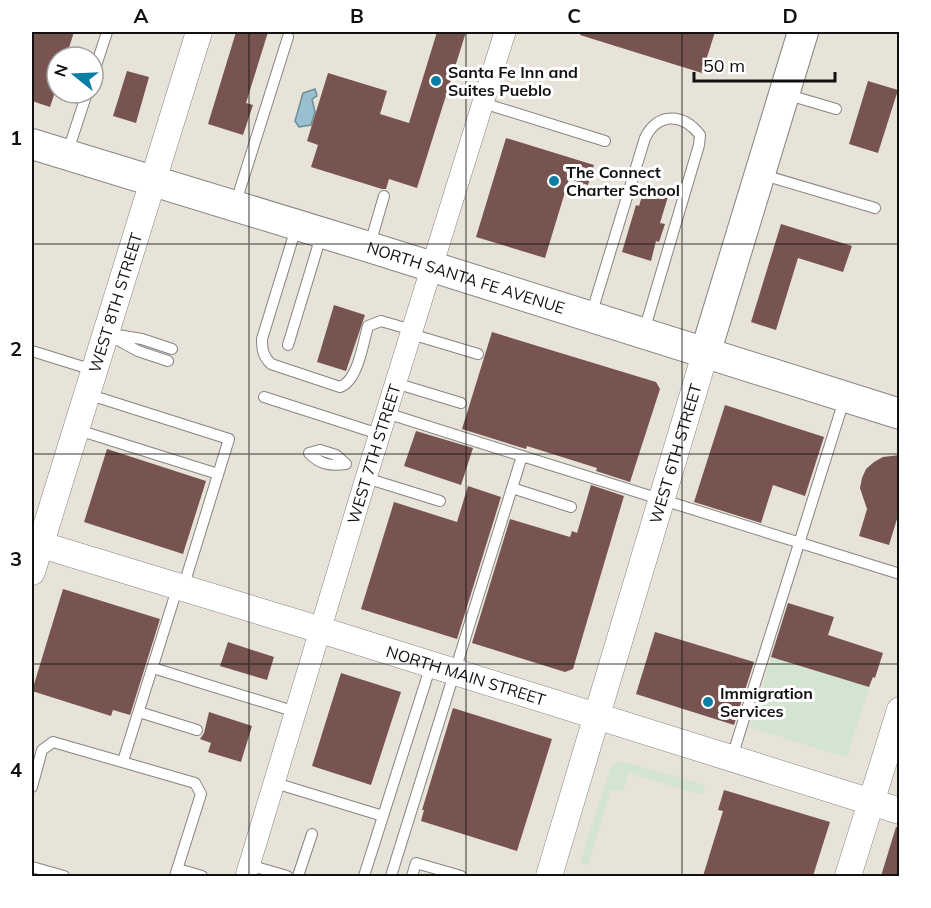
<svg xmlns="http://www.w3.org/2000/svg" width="931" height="908" viewBox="0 0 931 908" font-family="Mulish,sans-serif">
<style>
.built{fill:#e8e3d8;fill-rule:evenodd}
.green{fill:#d3e5d0}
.water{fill:#98c0d1;stroke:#708c97;stroke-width:1.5}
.building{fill:#785451}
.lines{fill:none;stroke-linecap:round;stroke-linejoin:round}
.service-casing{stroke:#858480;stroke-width:12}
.minor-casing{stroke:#858480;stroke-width:22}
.tertiary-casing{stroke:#858480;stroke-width:27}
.secondary-casing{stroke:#858480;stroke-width:32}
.service{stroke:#fff;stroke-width:10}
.minor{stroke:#fff;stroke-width:21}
.tertiary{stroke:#fff;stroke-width:26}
.secondary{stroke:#fff;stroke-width:30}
.grid{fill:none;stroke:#121110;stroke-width:1.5;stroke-opacity:0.55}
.poi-dot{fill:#097fa6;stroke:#fff;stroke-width:2}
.labels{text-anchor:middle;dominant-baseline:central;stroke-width:6;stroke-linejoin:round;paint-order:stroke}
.poi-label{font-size:16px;font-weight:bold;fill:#121110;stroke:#fff;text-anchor:start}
.street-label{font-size:16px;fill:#121110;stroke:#fff}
.neatline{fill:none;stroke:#121110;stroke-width:2}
.grid-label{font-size:20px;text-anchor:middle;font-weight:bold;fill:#121110}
</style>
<rect width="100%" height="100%" fill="#f0eeeb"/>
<!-- built -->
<path class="built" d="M 32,32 L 899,32 L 899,876 L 32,876 ZM 57,57 L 93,57 L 93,93 L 57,93 Z"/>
<!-- green -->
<g class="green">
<polygon points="772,657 869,687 847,758 750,727"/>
<polygon points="622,761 705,785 702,795 629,773 623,791 611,790 588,865 580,863 611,766"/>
</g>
<!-- water -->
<polygon class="water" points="315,89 317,96 312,99 315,112 311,125 299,127 295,121 303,93"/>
<!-- building -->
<g class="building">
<polygon points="32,32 74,32 66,57 57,57 57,86 50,107 32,101"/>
<polygon points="236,32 268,32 246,103 253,105 243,135 208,124"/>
<polygon points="437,32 466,32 417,188 389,179 386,189 382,189 311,167 318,145 307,141 328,73 387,91 380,114 409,123"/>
<polygon points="581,32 715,32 702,73 580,35"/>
<polygon points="127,71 149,77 136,123 113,116"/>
<polygon points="868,81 898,90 878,153 849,144"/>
<polygon points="506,138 594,165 588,185 569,179 545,258 476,237"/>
<polygon points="646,183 670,190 660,223 665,224 659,242 656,241 651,261 622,252 636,205 639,206"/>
<polygon points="781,224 852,246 843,272 798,258 776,330 751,322"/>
<polygon points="334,305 365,315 346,371 317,362"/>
<polygon points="492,332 656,382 660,389 630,482 596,471 597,468 527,446 526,449 462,429"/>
<polygon points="725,405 824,437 805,496 773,485 761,523 694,502"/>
<polygon points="416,431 473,448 461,485 404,466"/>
<polygon points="107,449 206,481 183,554 84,522"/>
<polygon points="900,455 900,518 897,519 889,545 859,536 867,509 860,488 862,478 866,469 874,462 883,457"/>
<polygon points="591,485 624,496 573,669 565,672 472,643 510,519 570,537 572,531 577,533"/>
<polygon points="468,486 501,497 457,639 361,609 394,502 457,522"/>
<polygon points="63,589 160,619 130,715 113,710 111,716 32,691"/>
<polygon points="788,603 834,617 828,635 883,653 875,678 873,677 869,687 771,657"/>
<polygon points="655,632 754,662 734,725 636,694"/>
<polygon points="228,642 274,657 267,680 220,666"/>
<polygon points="341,673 401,692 371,785 312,766"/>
<polygon points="453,708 552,739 517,851 421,821 424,810 422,810"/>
<polygon points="209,712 252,726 241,762 208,752 211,743 200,739 204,733"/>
<polygon points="724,790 830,822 813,876 703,876 723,811 718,810"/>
<polygon points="896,827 900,828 900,876 881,876"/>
</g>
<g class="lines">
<defs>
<g id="service">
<polyline points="93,75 107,32"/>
<polyline points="785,94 836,109"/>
<polyline points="483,103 605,141"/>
<polyline points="67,154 87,93"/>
<polyline points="760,174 875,208"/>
<polyline points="235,205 288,37"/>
<path d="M 296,228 L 262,339 C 262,350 263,356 271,364 L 340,387 C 358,381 363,343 368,326 L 381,321 L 412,330"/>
<polyline points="370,244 384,196"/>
<path d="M 591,315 L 645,138 C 658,112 683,113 700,135 L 699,145 L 644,331"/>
<polyline points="411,334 478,354"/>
<polyline points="288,345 322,233"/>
<polyline points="32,351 93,370"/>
<polyline points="168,361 138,351 105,333 142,339 172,349"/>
<polyline points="395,383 461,403"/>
<polyline points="87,394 229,439 183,588"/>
<polyline points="264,397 379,434"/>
<polyline points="386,413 522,456"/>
<polyline points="75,429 218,474"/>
<path d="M 320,450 L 336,455 L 346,464 C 331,466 320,465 309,453 Z"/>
<polyline points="366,478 440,501"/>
<polyline points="512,488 571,507"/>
<polyline points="153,668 296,712"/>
<polyline points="139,712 197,730"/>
<polyline points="732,757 845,397"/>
<polyline points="123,761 178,586"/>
<polyline points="275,783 383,816"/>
<polyline points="32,787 42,750 53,742 195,783 201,794 175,876"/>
<polyline points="249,865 287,876"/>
<polyline points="32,867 64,876"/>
<polyline points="178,869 202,876"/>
<polyline points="298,876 312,834"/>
<polyline points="364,876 431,665"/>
<polyline points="391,876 522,456 900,574"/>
<polyline points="412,876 416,863 461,876"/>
</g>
<g id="minor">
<path id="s1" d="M 246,876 L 366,478 L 505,32"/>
</g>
<g id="tertiary">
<path id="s2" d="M 32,542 L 321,630 L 900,811"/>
<path id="s3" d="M 32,572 L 199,32"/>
<path id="s4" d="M 549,876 L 705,354"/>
<polyline points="848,876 900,710"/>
</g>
<g id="secondary">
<path id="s5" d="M 32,144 L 369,247 L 900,414"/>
<polyline points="705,354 803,32"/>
</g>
</defs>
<!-- service casing -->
<use href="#service" class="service-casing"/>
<!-- minor casing -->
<use href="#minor" class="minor-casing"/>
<!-- tertiary casing -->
<use href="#tertiary" class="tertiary-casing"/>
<!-- secondary casing -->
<use href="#secondary" class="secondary-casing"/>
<!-- service -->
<use href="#service" class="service"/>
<!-- minor -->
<use href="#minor" class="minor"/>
<!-- tertiary -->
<use href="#tertiary" class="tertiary"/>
<!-- secondary -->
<use href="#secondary" class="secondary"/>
</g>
<!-- grid -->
<path class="grid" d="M 249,32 L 249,876M 466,32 L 466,876M 682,32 L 682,876M 32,244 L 900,244M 32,454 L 900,454M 32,664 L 900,664"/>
<!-- markers -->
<g class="poi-dot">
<circle cx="436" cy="81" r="6"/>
<circle cx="554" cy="181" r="6"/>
<circle cx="708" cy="702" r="6"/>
</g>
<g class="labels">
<!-- poi labels -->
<g class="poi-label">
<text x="448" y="72">Santa Fe Inn and<tspan x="448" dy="18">Suites Pueblo</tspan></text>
<text x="566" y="172">The Connect<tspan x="566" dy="18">Charter School</tspan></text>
<text x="720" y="693">Immigration<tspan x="720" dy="18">Services</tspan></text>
</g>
<!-- street labels -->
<g class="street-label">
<text stroke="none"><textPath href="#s5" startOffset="454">NORTH SANTA FE AVENUE</textPath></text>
<text stroke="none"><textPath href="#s3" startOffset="282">WEST 8TH STREET</textPath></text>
<text stroke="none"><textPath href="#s1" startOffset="441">WEST 7TH STREET</textPath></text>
<text stroke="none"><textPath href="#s4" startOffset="441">WEST 6TH STREET</textPath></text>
<text stroke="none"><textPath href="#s2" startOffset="454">NORTH MAIN STREET</textPath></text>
</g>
</g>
<!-- border -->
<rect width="931" height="908" fill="none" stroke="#ffffff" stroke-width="66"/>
<!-- north arrow -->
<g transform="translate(75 75) rotate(288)"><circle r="28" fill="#ffffff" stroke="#a0a09f" stroke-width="1.5"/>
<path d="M0-4.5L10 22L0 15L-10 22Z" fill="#097fa6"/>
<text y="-9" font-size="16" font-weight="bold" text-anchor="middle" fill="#121110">N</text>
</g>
<!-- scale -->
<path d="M694 72v9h141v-9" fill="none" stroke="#121110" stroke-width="3"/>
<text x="703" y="72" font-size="18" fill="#121110" stroke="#ffffff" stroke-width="4.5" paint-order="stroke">50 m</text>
<rect x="33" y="33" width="865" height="842" class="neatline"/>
<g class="grid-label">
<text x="141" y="23">A</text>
<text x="357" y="23">B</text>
<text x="574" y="23">C</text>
<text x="790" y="23">D</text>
<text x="16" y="145">1</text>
<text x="16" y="356">2</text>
<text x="16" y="566">3</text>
<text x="16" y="777">4</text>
</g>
</svg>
